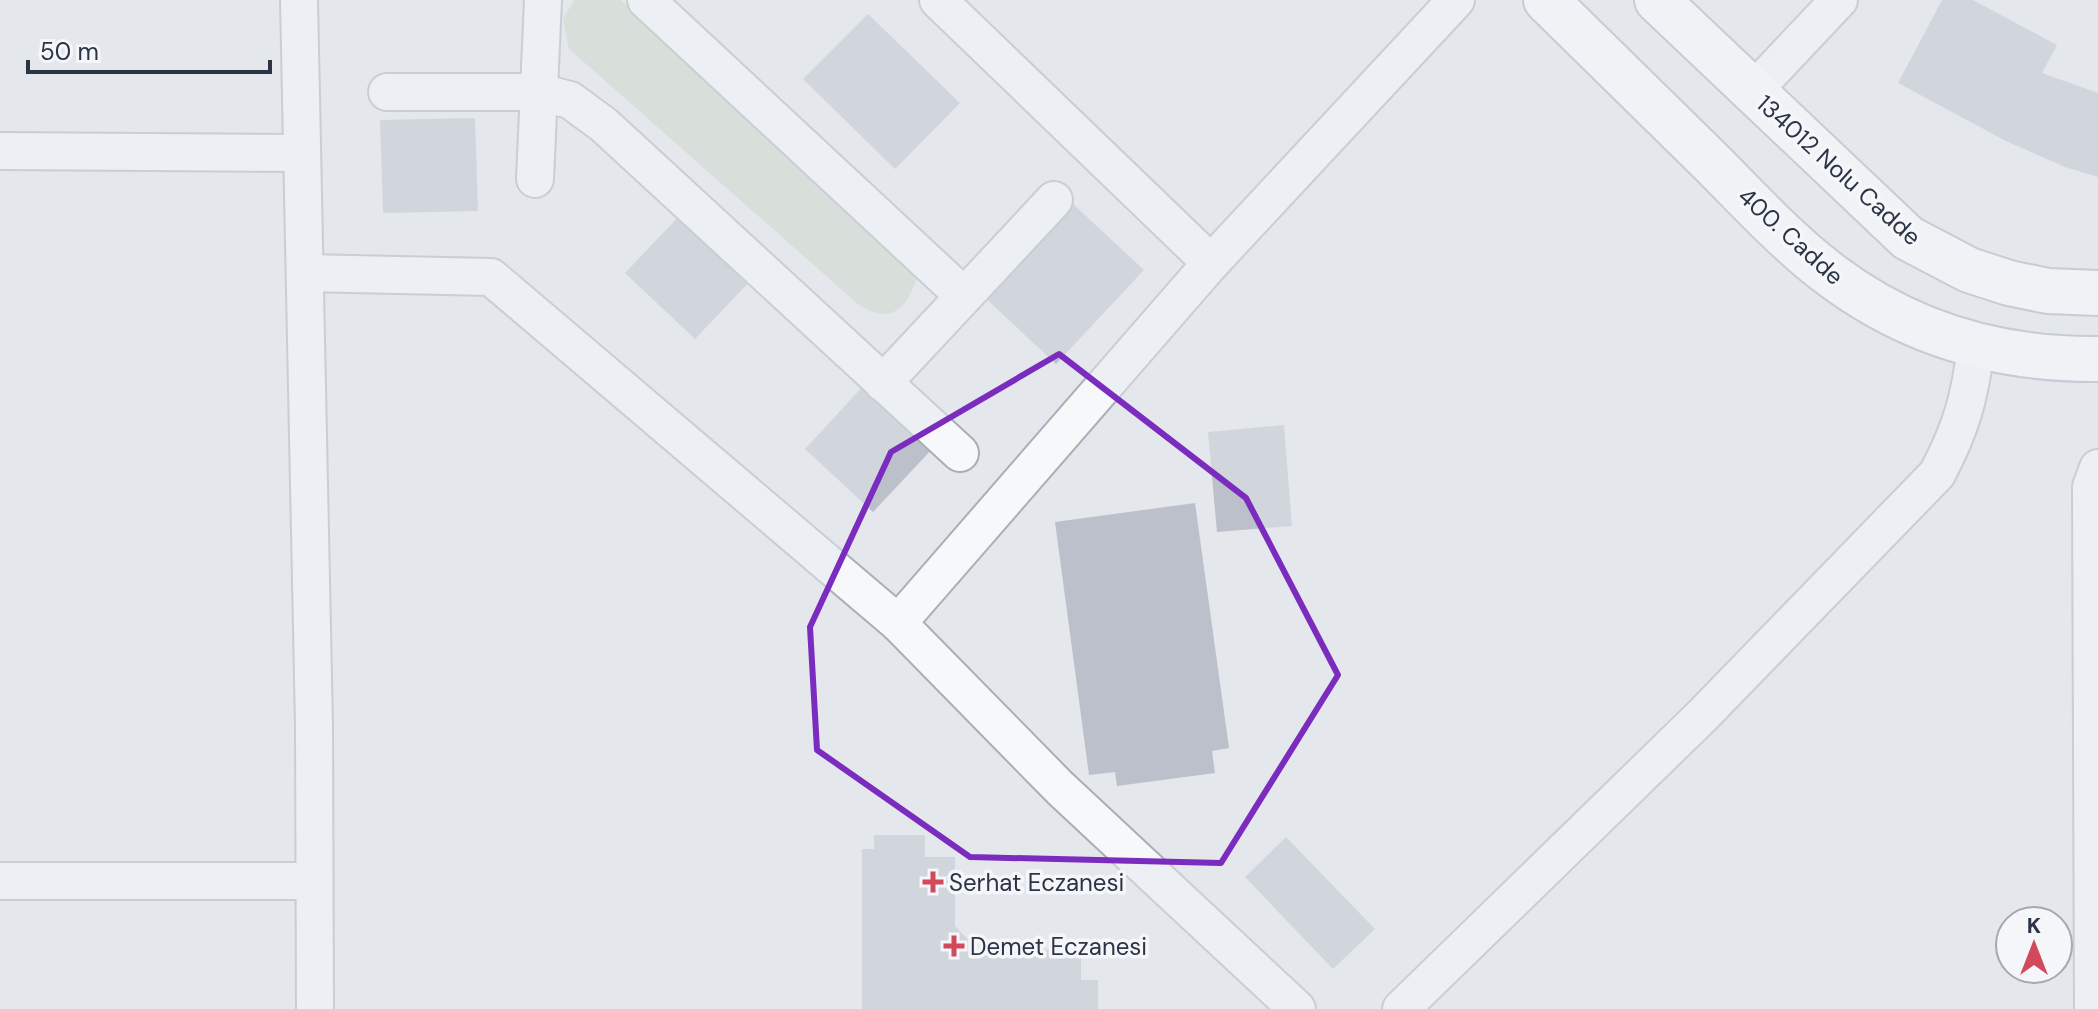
<svg xmlns="http://www.w3.org/2000/svg" width="2098" height="1009" viewBox="0 0 2098 1009" font-family="'DM Sans',sans-serif">
<style>
.green{fill:#c9d6c5}
.building{fill:#bbc0ca}
.lines{fill:none;stroke-linecap:round;stroke-linejoin:round}
.minor-casing{stroke:#a9aeb7;stroke-width:40}
.major-casing{stroke:#a3abb8;stroke-width:48}
.minor{stroke:#f7f8fa;stroke-width:36}
.major{stroke:#fff;stroke-width:44}
.marked{fill:none;stroke:#7b2cbf;stroke-width:6;stroke-linejoin:round}
.poi-dot{fill:#d1495b;stroke:#f4f6f9;stroke-width:3}
.labels{text-anchor:middle;dominant-baseline:central;stroke-width:7;stroke-linejoin:round;paint-order:stroke}
.street-label{font-size:24px;fill:#2b3445;stroke:#f4f6f9}
.poi-label{font-size:24px;fill:#2b3445;stroke:#f4f6f9;text-anchor:start}
</style>
<rect width="100%" height="100%" fill="#e4e7ec"/>
<!-- green -->
<path class="green" d="M 574,0 L 620,0 L 623,2 L 919,269 C 911,302 896,328 859,305 L 569,49 L 563,19 Z"/>
<!-- building -->
<g class="building">
<polygon points="1942,0 1973,0 2057,45 2042,73 2098,93 2098,177 2065,167 2006,141 1898,83"/>
<polygon points="868,14 960,103 895,169 803,79"/>
<polygon points="475,118 478,211 383,213 380,120"/>
<polygon points="1072,203 1144,270 1056,364 983,296"/>
<polygon points="684,211 754,277 695,339 625,273"/>
<polygon points="866,383 934,447 873,512 805,449"/>
<polygon points="1284,425 1292,526 1217,532 1208,432"/>
<polygon points="1195,503 1229,748 1212,751 1215,773 1117,786 1115,772 1089,775 1055,522"/>
<polygon points="874,835 925,835 925,857 955,857 955,926 977,949 1081,950 1081,980 1098,980 1098,1009 862,1009 862,849 874,849"/>
<polygon points="1286,837 1375,929 1333,969 1245,877"/>
</g>
<g class="lines">
<defs>
<g id="minor">
<polyline points="299,0 314,726 315,1009"/>
<polyline points="646,0 964,296"/>
<polyline points="938,0 1211,263"/>
<polyline points="1753,91 1839,0"/>
<polyline points="387,92 539,92 570,100 604,125 960,453"/>
<polyline points="0,151 302,153"/>
<polyline points="535,179 543,0"/>
<polyline points="305,273 491,277 898,623"/>
<polyline points="883,383 1054,200"/>
<polyline points="2098,468 2091,487 2093,1008 2098,1008"/>
<polyline points="0,881 314,881"/>
<polyline points="1297,1009 1060,788 898,623 1211,263 1456,0"/>
<path d="M 1401,1009 L 1702,716 L 1937,474 C 1961,429 1970,397 1976,347"/>
</g>
<g id="major">
<path d="M 1546,0 C 1601,54 1656,108 1711,162 C 1749,200 1787,242 1831,275 C 1909,334 2000,360 2098,359"/>
<polyline points="1657,0 1908,238 1969,270 2009,283 2048,291 2098,293"/>
</g>
</defs>
<!-- minor casing -->
<use href="#minor" class="minor-casing"/>
<!-- major casing -->
<use href="#major" class="major-casing"/>
<!-- minor -->
<use href="#minor" class="minor"/>
<!-- major -->
<use href="#major" class="major"/>
</g>
<!-- marked area -->
<path d="M0 0H2098V1009H0ZM 1059,354 L 1246,498 L 1338,675 L 1221,863 L 970,857 L 817,750 L 810,627 L 891,452 Z" fill="#e4e7ec" fill-opacity=".55" fill-rule="evenodd"/>
<path class="marked" d="M 1059,354 L 1246,498 L 1338,675 L 1221,863 L 970,857 L 817,750 L 810,627 L 891,452 Z"/>
<!-- markers -->
<g class="poi-dot">
<path d="M929 870h8v8h8v8h-8v8h-8v-8h-8v-8h8z"/>
<path d="M950 934h8v8h8v8h-8v8h-8v-8h-8v-8h8z"/>
</g>
<g class="labels">
<!-- street labels -->
<g class="street-label">
<text transform="translate(1839 170) rotate(42)">134012 Nolu Cadde</text>
<text transform="translate(1791 236) rotate(42)">400. Cadde</text>
</g>
<!-- poi labels -->
<g class="poi-label">
<text x="949" y="882">Serhat Eczanesi</text>
<text x="970" y="946">Demet Eczanesi</text>
</g>
</g>
<!-- north arrow -->
<g transform="translate(2034 945)"><circle r="38" fill="#f4f6f9" stroke="#a4a8b1" stroke-width="2"/>
<path d="M0-6L14 30L0 20L-14 30Z" fill="#d1495b"/>
<text y="-12" font-size="22" font-weight="bold" text-anchor="middle" fill="#2b3445">K</text>
</g>
<!-- scale -->
<path d="M28 60v12h242v-12" fill="none" stroke="#2b3445" stroke-width="4"/>
<text x="40" y="60" font-size="24" fill="#2b3445" stroke="#f4f6f9" stroke-width="6" paint-order="stroke">50 m</text>
</svg>
